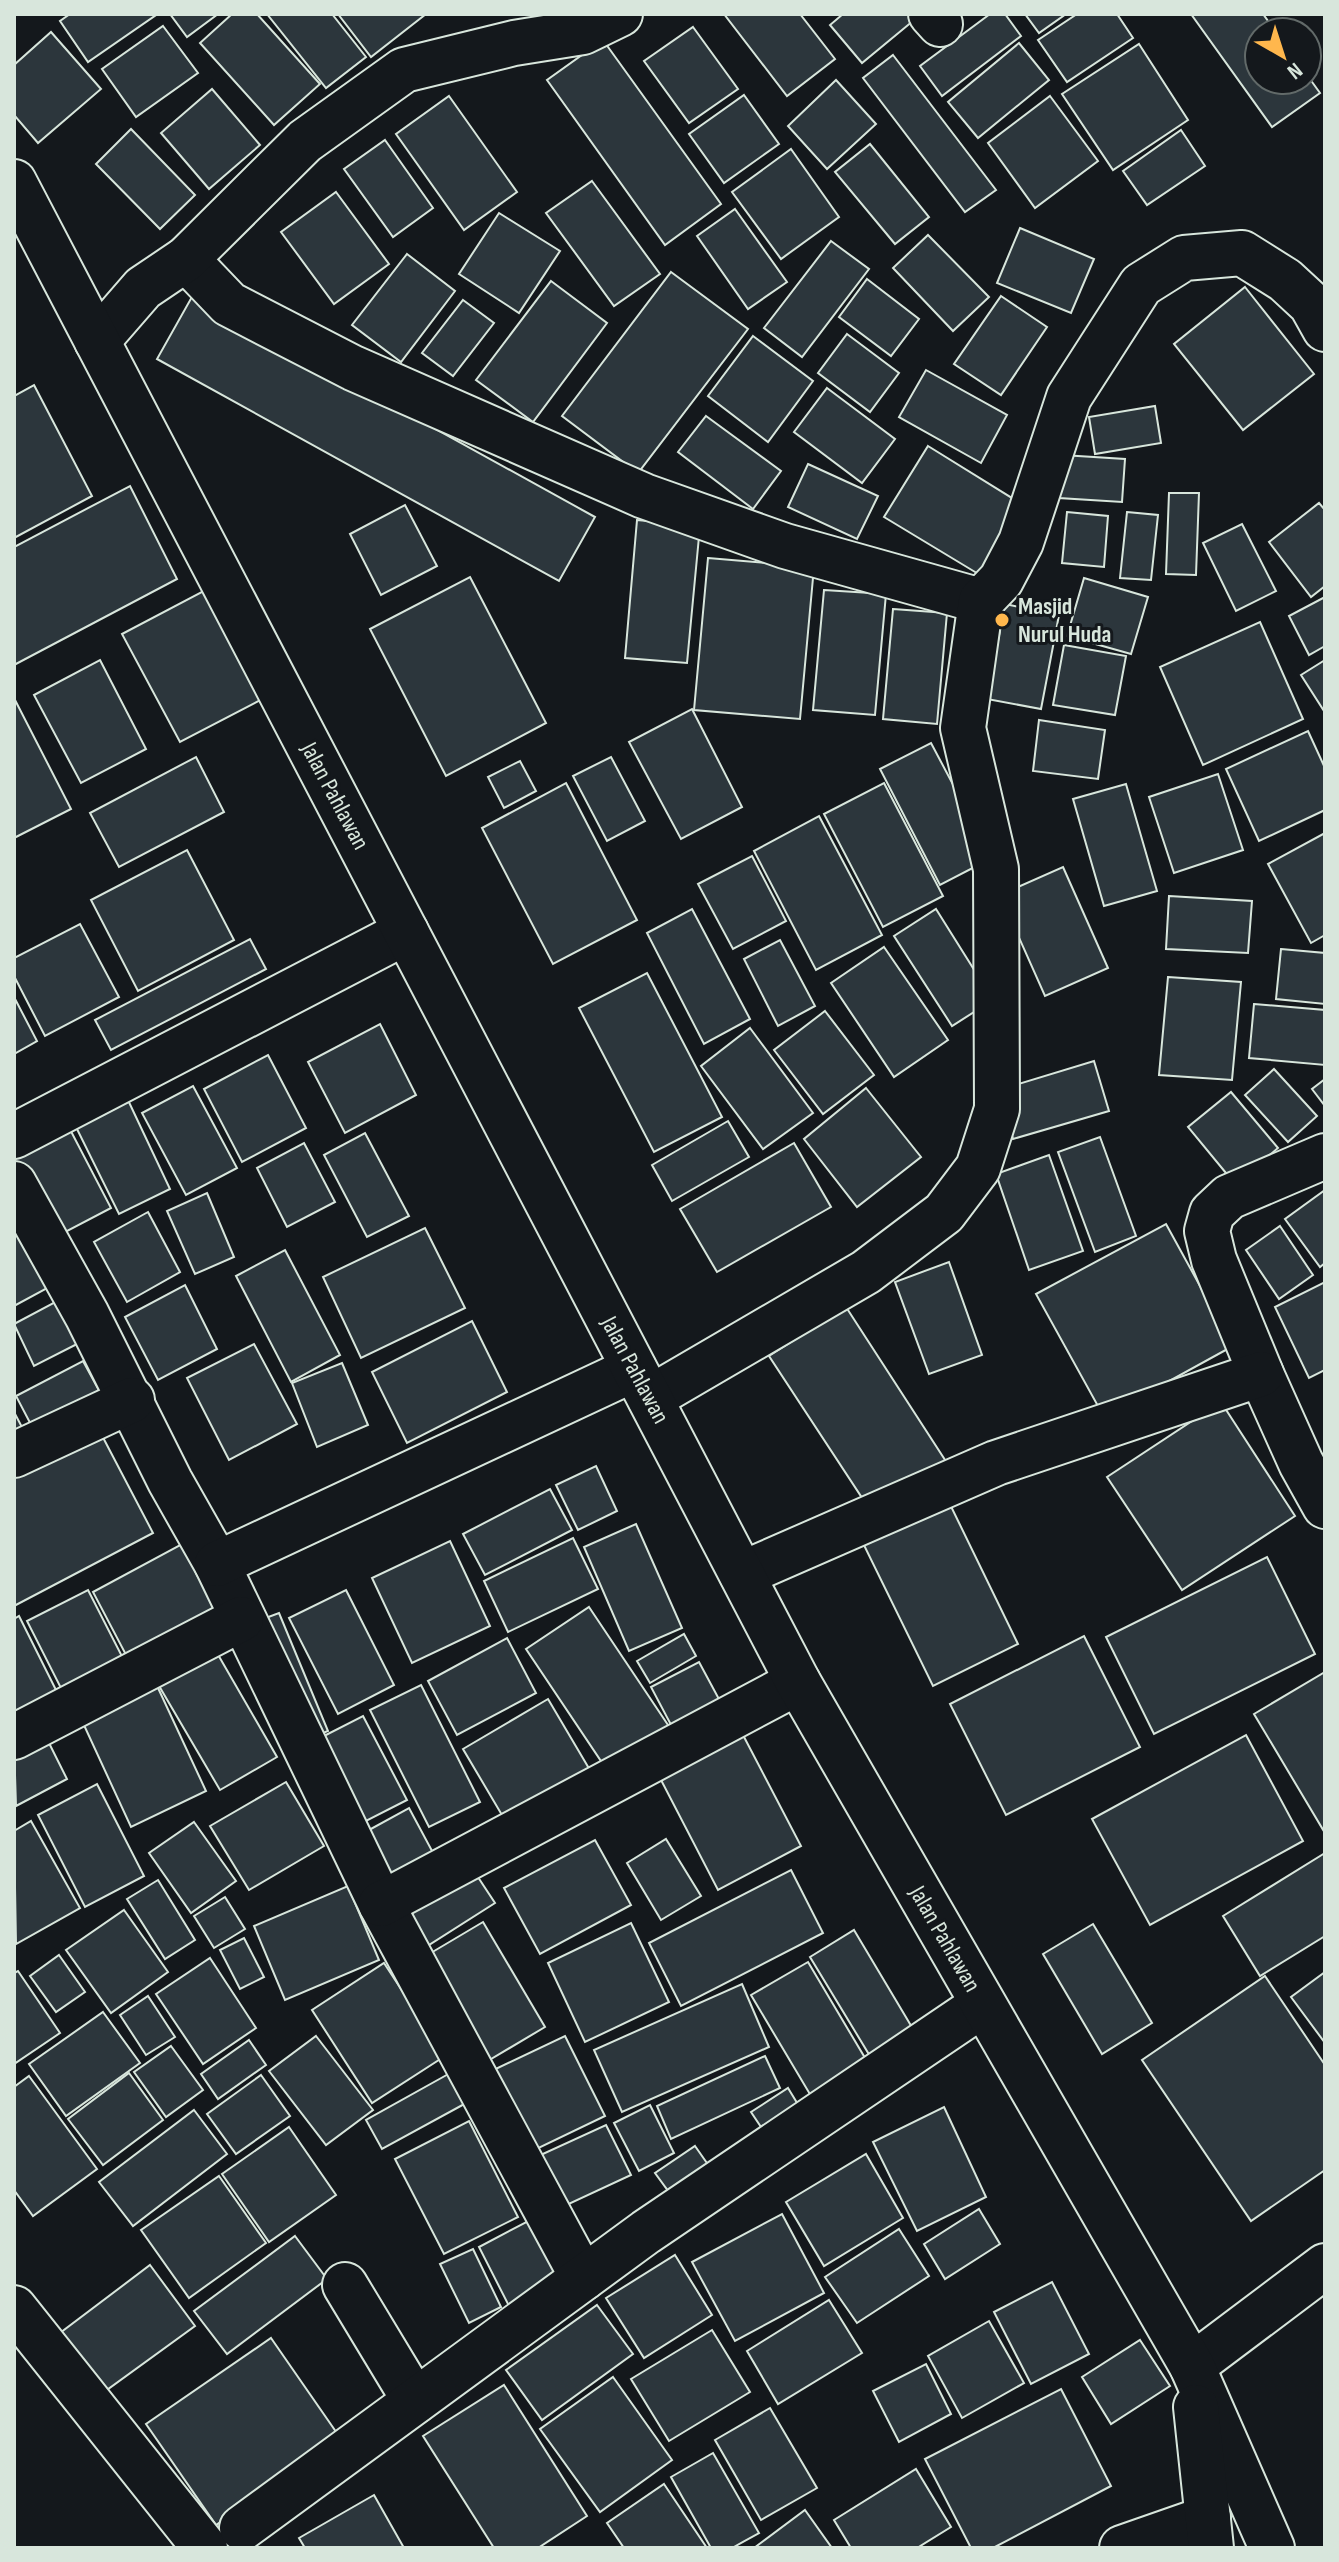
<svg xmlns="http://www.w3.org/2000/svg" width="1339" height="2562" viewBox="0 0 1339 2562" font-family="'Sofia Sans Condensed',sans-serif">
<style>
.building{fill:#2c363c;stroke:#d8e6dc;stroke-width:2}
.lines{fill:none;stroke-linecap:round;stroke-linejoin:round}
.minor-casing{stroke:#d8e6dc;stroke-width:48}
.major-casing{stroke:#d8e6dc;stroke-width:48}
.minor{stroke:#14181c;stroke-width:44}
.major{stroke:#14181c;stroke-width:44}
.poi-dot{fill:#ffb74d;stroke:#14181c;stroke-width:3}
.labels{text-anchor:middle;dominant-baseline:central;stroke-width:6;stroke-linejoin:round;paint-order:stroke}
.poi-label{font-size:24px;font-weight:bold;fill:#d8e6dc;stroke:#14181c;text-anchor:start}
.street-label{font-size:24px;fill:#d8e6dc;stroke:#14181c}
</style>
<rect width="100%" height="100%" fill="#14181c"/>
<!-- building -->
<g class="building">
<polygon points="70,14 155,14 156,15 88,62 60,21"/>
<polygon points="170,14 218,14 187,37"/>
<polygon points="232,14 257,14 320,84 274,125 200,43"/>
<polygon points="267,14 332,14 366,57 326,88"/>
<polygon points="338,14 426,14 371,57"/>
<polygon points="724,14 800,14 835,59 787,96"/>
<polygon points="843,14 917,14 919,16 862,63 830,25"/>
<polygon points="990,14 1005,14 1021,36 942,96 920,66"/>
<polygon points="1025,14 1066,14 1039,33"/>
<polygon points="1077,14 1117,14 1133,38 1067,82 1038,40"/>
<polygon points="1191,14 1263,14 1276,32 1259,32 1259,80 1307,80 1307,75 1320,93 1272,127"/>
<polygon points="163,26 198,73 136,117 102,69"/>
<polygon points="693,27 738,89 689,123 644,61"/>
<polygon points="51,32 101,89 38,143 14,115 14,65"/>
<polygon points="603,40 721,204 665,245 547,80"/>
<polygon points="1019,43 1049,80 978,138 948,102"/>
<polygon points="1139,44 1188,120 1113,170 1062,94"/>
<polygon points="893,55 996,190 965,212 863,78"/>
<polygon points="836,80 876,124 827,169 788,126"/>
<polygon points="212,89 260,145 209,189 161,133"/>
<polygon points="744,95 779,144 724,183 689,134"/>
<polygon points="449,96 517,192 464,230 396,134"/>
<polygon points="1050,96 1098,161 1035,208 988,143"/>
<polygon points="131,129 195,195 160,229 96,164"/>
<polygon points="1181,130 1205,166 1147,205 1123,171"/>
<polygon points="385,140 433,208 393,237 344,169"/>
<polygon points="870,144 929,217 895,244 835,172"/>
<polygon points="791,149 839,217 781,259 732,192"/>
<polygon points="592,181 660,274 614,306 546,213"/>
<polygon points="336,192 389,264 334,304 281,232"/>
<polygon points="735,209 787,282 748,309 697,236"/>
<polygon points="499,213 560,251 519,313 459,274"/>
<polygon points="1020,228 1094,259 1071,313 997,283"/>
<polygon points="928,235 989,297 953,331 893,268"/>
<polygon points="831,241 869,269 802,357 764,328"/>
<polygon points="407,254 455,291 401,362 352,325"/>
<polygon points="671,272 748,329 638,473 562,416"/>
<polygon points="867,279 919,319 891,356 839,317"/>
<polygon points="551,281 607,323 533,422 476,380"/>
<polygon points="1245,287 1314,374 1243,430 1174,344"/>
<polygon points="193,295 595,517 559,581 157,359"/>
<polygon points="1001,296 1047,327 1001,395 954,364"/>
<polygon points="463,300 494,323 453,376 422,353"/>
<polygon points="847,334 899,373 870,412 818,373"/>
<polygon points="753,336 813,381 768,442 708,396"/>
<polygon points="926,370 1007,415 981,463 899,417"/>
<polygon points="34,385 92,496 14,538 14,396"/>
<polygon points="827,388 895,439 862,483 794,432"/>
<polygon points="1155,406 1161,443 1095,454 1089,417"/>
<polygon points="706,416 781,471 753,509 678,452"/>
<polygon points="928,446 1028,508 985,578 884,517"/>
<polygon points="1062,455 1125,459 1122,502 1059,498"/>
<polygon points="808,464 878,496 857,539 788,507"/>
<polygon points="130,486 177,579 14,665 14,547"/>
<polygon points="1169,493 1199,493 1196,575 1166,574"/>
<polygon points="1319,503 1325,510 1325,586 1311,597 1269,542"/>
<polygon points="405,505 437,566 381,595 350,534"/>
<polygon points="1067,512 1108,516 1104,567 1062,563"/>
<polygon points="1127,512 1158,515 1151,580 1120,578"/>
<polygon points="637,520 700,526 687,663 625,658"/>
<polygon points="1242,524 1276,591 1236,611 1203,543"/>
<polygon points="708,558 814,567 800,719 694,710"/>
<polygon points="470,577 546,723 446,776 370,629"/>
<polygon points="1084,578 1148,597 1131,654 1067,636"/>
<polygon points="215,585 272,694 180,742 122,634"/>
<polygon points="824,590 886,594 875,715 813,710"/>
<polygon points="1325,597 1325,646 1309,655 1289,616"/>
<polygon points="1005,604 1059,615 1041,709 987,699"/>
<polygon points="893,609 947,613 937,724 883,719"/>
<polygon points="1260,622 1303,719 1203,765 1160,667"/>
<polygon points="1064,645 1126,656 1115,715 1053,705"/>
<polygon points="100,660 146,749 81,783 34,695"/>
<polygon points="1325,660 1325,711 1324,711 1301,675"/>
<polygon points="14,698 71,809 14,838"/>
<polygon points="692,709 742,807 681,839 629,742"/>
<polygon points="1039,720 1105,730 1098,779 1033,771"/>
<polygon points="1308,731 1325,768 1325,810 1259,841 1226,769"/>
<polygon points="931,743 992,858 940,885 880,769"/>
<polygon points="196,757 224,812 119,867 90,813"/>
<polygon points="611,757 645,821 607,841 573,776"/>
<polygon points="520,761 536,791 504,808 488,777"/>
<polygon points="1218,774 1243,850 1174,873 1149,797"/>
<polygon points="566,783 637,920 553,964 482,828"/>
<polygon points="884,783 943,896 883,927 824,814"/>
<polygon points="1126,784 1157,891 1104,906 1073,799"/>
<polygon points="819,816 882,935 816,970 754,851"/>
<polygon points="1325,833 1325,935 1311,943 1268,864"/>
<polygon points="187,850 234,940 138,991 91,900"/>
<polygon points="752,856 786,921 733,949 698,884"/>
<polygon points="1063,867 1108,968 1045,996 1000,895"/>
<polygon points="1169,896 1252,901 1248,953 1166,949"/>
<polygon points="692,909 750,1019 704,1044 647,933"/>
<polygon points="936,909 993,1000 952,1026 894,936"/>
<polygon points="80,924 119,997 45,1036 14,976 14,958"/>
<polygon points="250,939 266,969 111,1050 95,1020"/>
<polygon points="780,940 815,1006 778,1026 744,959"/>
<polygon points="884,947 948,1040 894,1077 831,983"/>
<polygon points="1281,949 1325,953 1325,1004 1276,999"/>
<polygon points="647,973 722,1117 654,1152 579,1008"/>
<polygon points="1168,977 1241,982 1232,1080 1159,1075"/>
<polygon points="14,997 37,1041 14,1054"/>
<polygon points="1254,1004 1325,1010 1325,1065 1249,1058"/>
<polygon points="825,1011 874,1075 823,1114 774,1050"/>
<polygon points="380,1024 416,1095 345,1133 308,1062"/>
<polygon points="750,1028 813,1113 763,1149 701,1066"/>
<polygon points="268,1055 306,1128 242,1162 204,1089"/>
<polygon points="1094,1061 1109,1111 1013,1139 999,1090"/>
<polygon points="1274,1069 1317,1116 1288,1142 1245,1095"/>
<polygon points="1325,1079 1325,1106 1312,1089"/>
<polygon points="193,1086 237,1168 186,1195 142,1113"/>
<polygon points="866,1088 921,1157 857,1207 804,1139"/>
<polygon points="1231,1092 1278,1148 1235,1184 1188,1127"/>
<polygon points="127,1098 170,1189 119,1214 74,1123"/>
<polygon points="63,1116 111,1208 50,1240 14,1172 14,1141"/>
<polygon points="728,1121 749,1157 672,1201 652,1165"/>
<polygon points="365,1133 409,1216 367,1237 324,1155"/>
<polygon points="1100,1137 1136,1236 1095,1252 1058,1152"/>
<polygon points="304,1143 335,1202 287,1227 257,1168"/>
<polygon points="794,1143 831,1207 717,1272 680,1209"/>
<polygon points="1049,1155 1083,1251 1029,1270 996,1174"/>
<polygon points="1325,1190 1325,1263 1320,1267 1285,1219"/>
<polygon points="207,1193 234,1257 195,1274 167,1211"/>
<polygon points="148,1212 180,1272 127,1302 94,1242"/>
<polygon points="14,1224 53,1285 14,1306"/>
<polygon points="1166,1224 1233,1346 1104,1417 1036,1294"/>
<polygon points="1280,1226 1313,1275 1279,1299 1246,1250"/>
<polygon points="425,1228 465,1308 361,1358 323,1277"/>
<polygon points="285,1250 340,1355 291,1382 236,1276"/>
<polygon points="949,1262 982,1355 929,1374 895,1282"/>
<polygon points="1325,1282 1325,1370 1309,1378 1275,1307"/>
<polygon points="185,1285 217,1349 158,1380 125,1317"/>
<polygon points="59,1300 81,1342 34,1366 14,1324"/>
<polygon points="846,1307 947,1463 872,1513 769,1356"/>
<polygon points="472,1321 507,1392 407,1443 372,1372"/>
<polygon points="254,1344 297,1424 229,1460 187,1378"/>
<polygon points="83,1361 107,1405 39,1440 16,1396"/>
<polygon points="342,1363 368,1425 317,1447 292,1383"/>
<polygon points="1221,1402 1295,1516 1182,1590 1107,1477"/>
<polygon points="14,1412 24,1431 14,1436"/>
<polygon points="97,1426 153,1533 14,1606 14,1470"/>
<polygon points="596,1466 617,1511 578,1530 556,1485"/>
<polygon points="550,1489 572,1530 485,1575 463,1534"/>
<polygon points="944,1492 1018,1644 933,1686 859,1535"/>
<polygon points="636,1524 682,1628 629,1651 584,1547"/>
<polygon points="573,1538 598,1589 508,1632 484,1581"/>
<polygon points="450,1541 490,1626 412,1663 372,1578"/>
<polygon points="182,1544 224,1624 135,1672 93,1592"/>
<polygon points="1267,1557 1315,1654 1154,1734 1106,1637"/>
<polygon points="88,1590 130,1672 69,1704 27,1621"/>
<polygon points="346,1590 394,1685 338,1714 289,1618"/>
<polygon points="589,1607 670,1728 607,1770 526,1649"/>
<polygon points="279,1613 328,1731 304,1741 255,1622"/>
<polygon points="19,1616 62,1702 14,1722 14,1619"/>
<polygon points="684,1634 696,1656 650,1683 637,1661"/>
<polygon points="1084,1636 1140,1747 1006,1815 950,1704"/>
<polygon points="507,1638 536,1693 457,1735 428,1681"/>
<polygon points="213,1646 277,1757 220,1790 155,1679"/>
<polygon points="699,1662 727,1714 679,1740 651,1687"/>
<polygon points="1325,1672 1325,1833 1254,1714"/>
<polygon points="152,1675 206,1791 131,1827 77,1710"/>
<polygon points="421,1685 480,1802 429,1827 370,1710"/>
<polygon points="548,1699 597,1782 512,1832 463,1749"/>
<polygon points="363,1716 407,1800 364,1822 320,1738"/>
<polygon points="42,1729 67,1779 16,1806 14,1744"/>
<polygon points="743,1735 801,1846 718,1890 660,1778"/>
<polygon points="1246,1735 1303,1841 1150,1925 1092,1819"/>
<polygon points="286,1782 324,1846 249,1890 210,1826"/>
<polygon points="97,1784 144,1876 85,1907 38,1815"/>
<polygon points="409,1808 438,1862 387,1890 358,1836"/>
<polygon points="31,1821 80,1908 16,1944 14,1831"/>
<polygon points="194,1822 236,1881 191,1913 149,1853"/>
<polygon points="666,1839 701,1896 661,1920 627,1863"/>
<polygon points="595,1840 631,1905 540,1954 504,1888"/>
<polygon points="1325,1853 1325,1936 1260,1976 1223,1916"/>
<polygon points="468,1862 495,1903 421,1950 395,1909"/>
<polygon points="791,1870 823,1933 681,2006 649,1943"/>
<polygon points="158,1880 195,1940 165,1959 127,1899"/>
<polygon points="348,1886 379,1960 285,2000 254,1926"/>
<polygon points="225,1897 245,1929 214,1948 194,1916"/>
<polygon points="124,1910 168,1972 111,2013 66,1950"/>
<polygon points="483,1922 545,2027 481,2065 419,1960"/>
<polygon points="631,1923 669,2002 585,2042 548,1963"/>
<polygon points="1093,1924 1152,2023 1102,2054 1043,1954"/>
<polygon points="854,1930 916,2034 873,2061 810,1957"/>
<polygon points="244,1938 264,1977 240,1989 220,1950"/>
<polygon points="59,1955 85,1992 56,2012 30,1976"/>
<polygon points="210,1958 256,2028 203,2064 156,1994"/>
<polygon points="808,1962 871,2068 814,2101 751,1995"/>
<polygon points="384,1963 445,2056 372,2103 312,2010"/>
<polygon points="18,1971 60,2033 14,2064 14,1973"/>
<polygon points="1325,1972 1325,2043 1291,1997"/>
<polygon points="1265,1976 1325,2065 1325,2170 1251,2221 1142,2060"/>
<polygon points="742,1984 769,2047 622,2112 594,2050"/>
<polygon points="148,1996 175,2037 146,2055 120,2015"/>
<polygon points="103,2012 140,2063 66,2116 29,2064"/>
<polygon points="316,2036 373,2110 326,2145 269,2071"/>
<polygon points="565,2036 605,2116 524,2155 485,2074"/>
<polygon points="249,2040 266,2065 218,2099 201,2074"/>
<polygon points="171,2046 203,2090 166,2117 134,2072"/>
<polygon points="765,2056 780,2088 671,2139 657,2106"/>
<polygon points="452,2072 468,2102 382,2149 366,2120"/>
<polygon points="129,2073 163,2120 103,2165 68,2119"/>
<polygon points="261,2075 290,2116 236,2154 207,2114"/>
<polygon points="29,2076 97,2169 33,2216 14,2190 14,2087"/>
<polygon points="788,2088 805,2116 769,2139 751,2112"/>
<polygon points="650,2105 674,2153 639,2171 614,2123"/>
<polygon points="944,2107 986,2197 917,2231 873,2142"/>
<polygon points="194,2110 227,2154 133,2226 99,2182"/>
<polygon points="469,2121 518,2217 444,2254 395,2159"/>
<polygon points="606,2125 631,2175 558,2209 534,2158"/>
<polygon points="289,2127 336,2195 269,2242 222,2174"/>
<polygon points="695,2146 716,2176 677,2203 655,2173"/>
<polygon points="866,2154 903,2218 824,2266 786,2202"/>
<polygon points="219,2176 266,2243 189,2298 141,2230"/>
<polygon points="979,2209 1000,2244 945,2279 924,2244"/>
<polygon points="782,2214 824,2293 735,2341 692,2262"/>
<polygon points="534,2218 564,2277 509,2306 479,2247"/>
<polygon points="899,2229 929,2276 857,2323 825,2277"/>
<polygon points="295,2236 327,2279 227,2354 194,2311"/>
<polygon points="473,2249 501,2307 469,2323 440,2264"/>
<polygon points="675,2255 712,2315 644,2358 606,2298"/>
<polygon points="150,2265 195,2326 104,2392 60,2333"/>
<polygon points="1052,2282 1089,2354 1031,2384 994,2312"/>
<polygon points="829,2300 862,2353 778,2404 747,2351"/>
<polygon points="597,2305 633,2354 542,2420 506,2370"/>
<polygon points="989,2321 1024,2383 962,2418 928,2356"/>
<polygon points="712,2330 750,2392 669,2441 631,2379"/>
<polygon points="271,2338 341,2439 216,2525 146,2424"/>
<polygon points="1140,2340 1170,2386 1111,2424 1082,2377"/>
<polygon points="926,2364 951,2414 899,2442 873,2391"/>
<polygon points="613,2377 672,2460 600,2512 540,2429"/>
<polygon points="504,2385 587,2516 538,2548 494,2548 423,2436"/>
<polygon points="1061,2389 1111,2486 993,2548 971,2548 925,2459"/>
<polygon points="770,2408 817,2488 761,2520 715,2440"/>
<polygon points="713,2453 759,2533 732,2548 711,2548 671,2477"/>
<polygon points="916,2469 951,2527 917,2548 851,2548 834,2520"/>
<polygon points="664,2484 707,2548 624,2548 607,2523"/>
<polygon points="374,2495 404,2548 305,2548 299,2538"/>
<polygon points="805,2510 832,2548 754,2548"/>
</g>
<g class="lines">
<defs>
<g id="minor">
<polyline points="931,14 940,24"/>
<polyline points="186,259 229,304 353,368 644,496 785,546 981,601"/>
<polyline points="97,341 143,288 186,259 305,141 404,70 514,43 583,32 620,14"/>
<polyline points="14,1136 406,932"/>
<polyline points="1325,1156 1229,1197 1212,1213 1207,1231 1214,1260 1261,1374 1301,1463 1325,1506"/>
<polyline points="14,1184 87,1315 170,1481 217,1564 381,1904 583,2278"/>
<polyline points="650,1398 866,1272 944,1213 978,1168 997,1109 996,869 963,728 981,601 1001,580 1021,542 1069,397 1141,285 1184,258 1242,253 1285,280 1311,304 1325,329"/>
<polyline points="14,1455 132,1400"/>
<polyline points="217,1564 634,1369"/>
<polyline points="742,1574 996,1463 1261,1374"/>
<polyline points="14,1737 241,1619"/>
<polyline points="381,1904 798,1682"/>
<polyline points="345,2285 415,2401"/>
<polyline points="14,2308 205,2548"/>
<polyline points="1192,2366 1325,2266"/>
<polyline points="242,2528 646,2232 982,2005"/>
<polyline points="1122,2548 1208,2518"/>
</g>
<g id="major">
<polyline points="14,182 798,1682 1192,2366 1272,2548"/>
<polyline points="1196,2407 1211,2548"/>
</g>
</defs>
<!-- minor casing -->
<use href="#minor" class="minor-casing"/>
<!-- major casing -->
<use href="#major" class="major-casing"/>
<!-- minor -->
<use href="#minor" class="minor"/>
<!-- major -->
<use href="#major" class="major"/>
</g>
<!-- markers -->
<circle class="poi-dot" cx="1002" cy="620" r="8"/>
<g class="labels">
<!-- poi labels -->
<g class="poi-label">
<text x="1018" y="606">Masjid<tspan x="1018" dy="28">Nurul Huda</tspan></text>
</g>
<!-- street labels -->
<g class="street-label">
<text transform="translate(335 796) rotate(62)">Jalan Pahlawan</text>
<text transform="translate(635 1370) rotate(62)">Jalan Pahlawan</text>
<text transform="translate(945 1939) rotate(60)">Jalan Pahlawan</text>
</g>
</g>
<!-- border -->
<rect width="1339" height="2562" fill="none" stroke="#d8e6dc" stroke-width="32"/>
<!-- north arrow -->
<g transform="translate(1283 56) rotate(141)"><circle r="38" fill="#14181c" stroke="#626a69" stroke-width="2"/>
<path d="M0-6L14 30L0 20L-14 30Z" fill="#ffb74d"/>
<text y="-12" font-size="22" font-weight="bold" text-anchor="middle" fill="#d8e6dc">N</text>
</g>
</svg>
